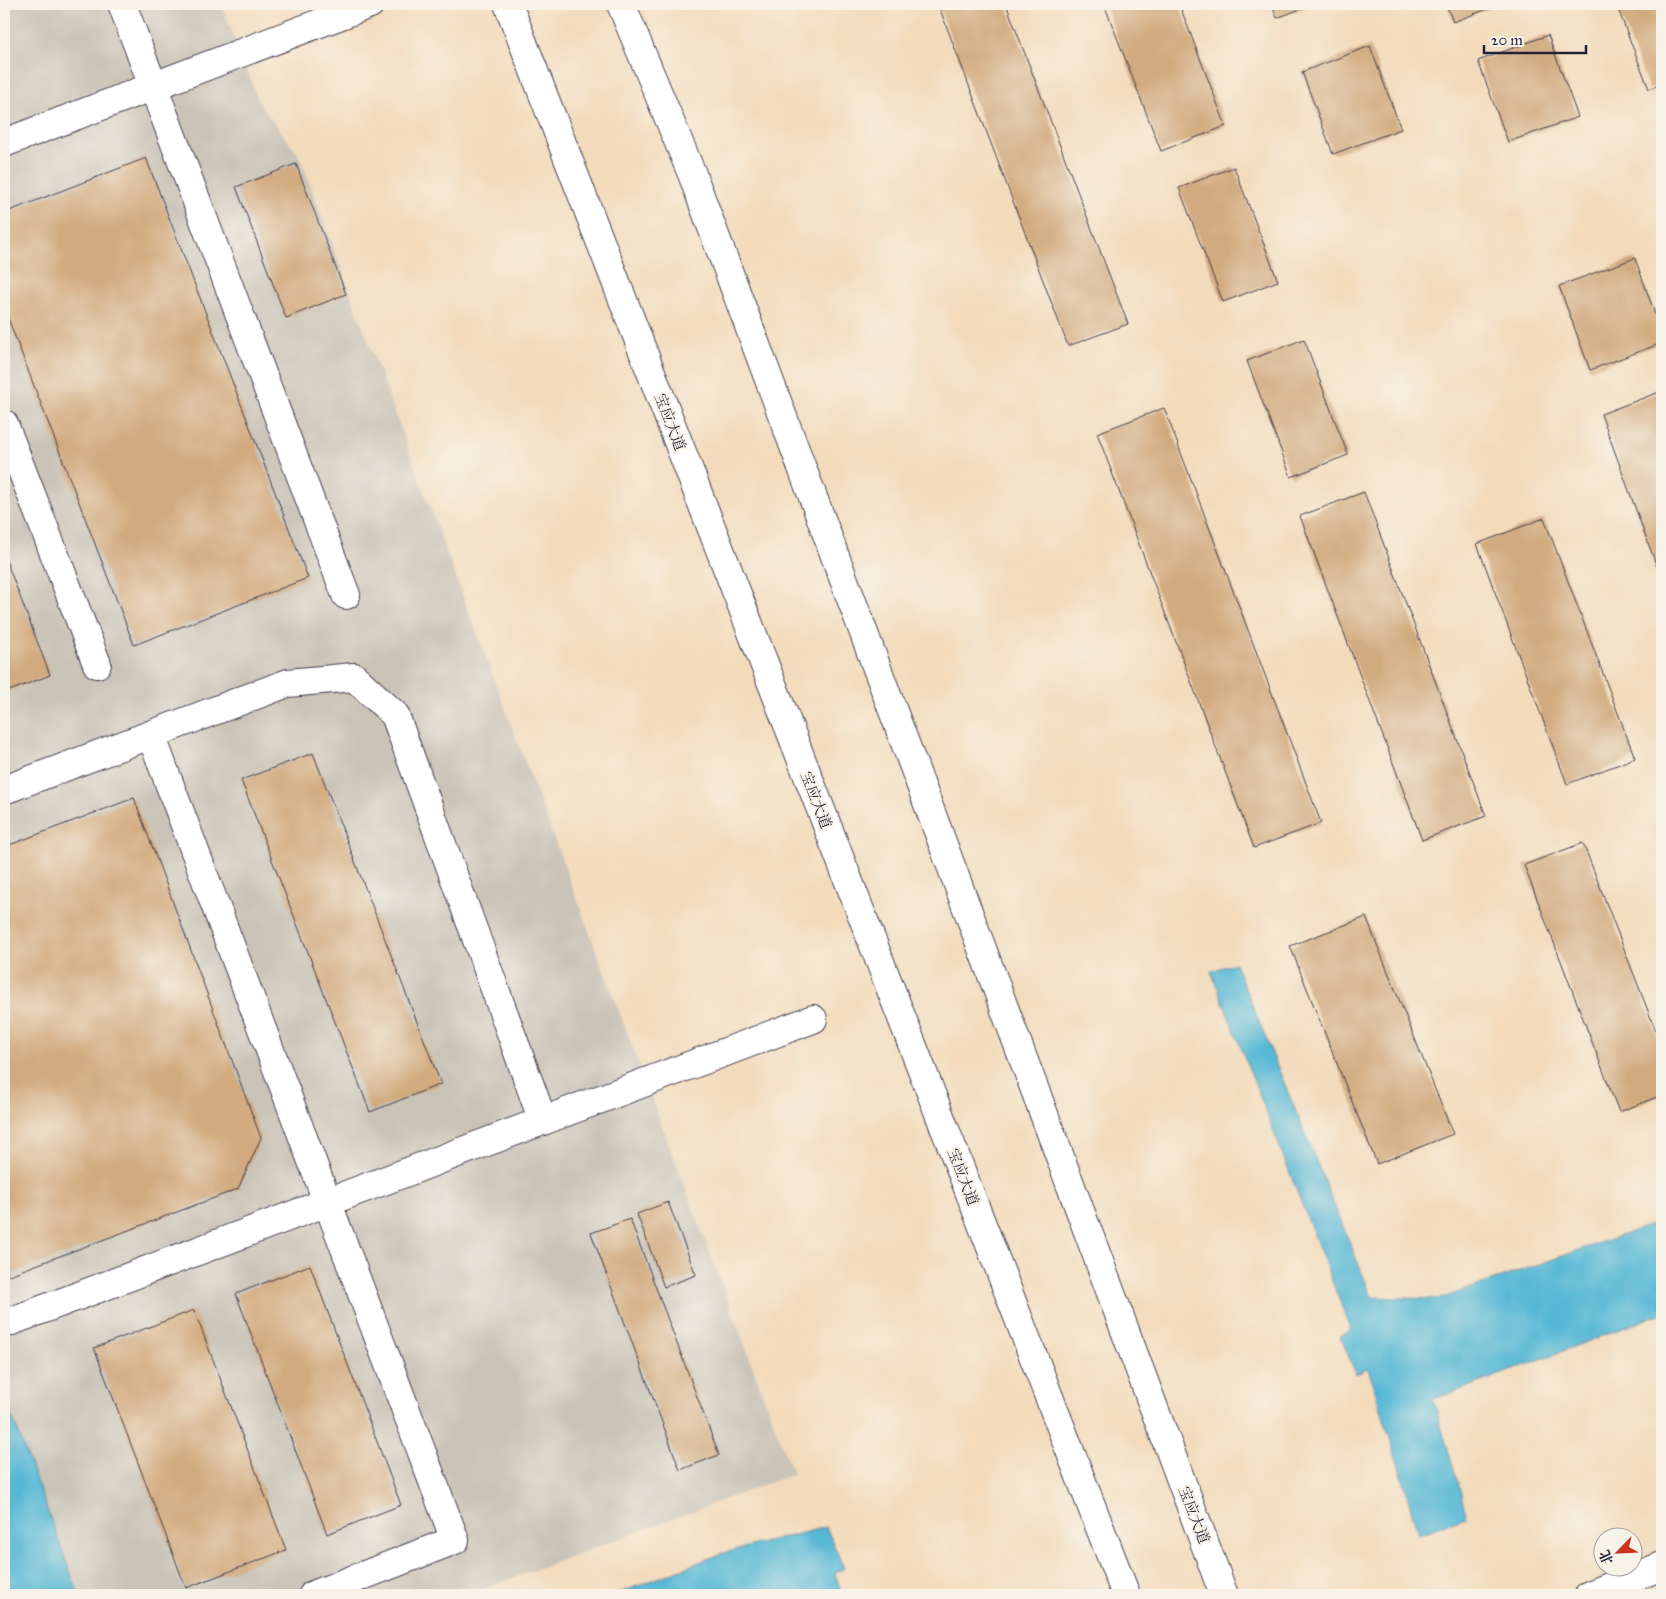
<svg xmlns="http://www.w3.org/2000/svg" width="1666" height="1599" viewBox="0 0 1666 1599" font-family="'IM FELL Great Primer','Noto Serif SC',serif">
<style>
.industrial{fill:#c9c3b8}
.water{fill:#56b8d5;stroke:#3c6d88}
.building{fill:#d2aa7f}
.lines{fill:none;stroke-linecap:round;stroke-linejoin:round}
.minor-casing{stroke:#413e4e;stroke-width:30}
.major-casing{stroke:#413e4e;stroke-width:30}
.minor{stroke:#fff;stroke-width:28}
.major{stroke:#fff;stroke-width:28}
.labels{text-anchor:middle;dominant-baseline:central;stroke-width:4.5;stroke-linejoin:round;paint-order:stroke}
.street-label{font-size:15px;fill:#22223b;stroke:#f7f3e8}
</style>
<rect width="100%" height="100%" fill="#f7f3e8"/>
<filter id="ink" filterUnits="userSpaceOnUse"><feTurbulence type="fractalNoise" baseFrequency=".02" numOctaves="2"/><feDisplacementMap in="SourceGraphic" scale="10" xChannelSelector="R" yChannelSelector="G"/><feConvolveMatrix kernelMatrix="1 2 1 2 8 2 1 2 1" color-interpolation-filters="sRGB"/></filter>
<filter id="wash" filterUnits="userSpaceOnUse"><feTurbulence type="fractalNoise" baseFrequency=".0096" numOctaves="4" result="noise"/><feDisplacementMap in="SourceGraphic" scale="20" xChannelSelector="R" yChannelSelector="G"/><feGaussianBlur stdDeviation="1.12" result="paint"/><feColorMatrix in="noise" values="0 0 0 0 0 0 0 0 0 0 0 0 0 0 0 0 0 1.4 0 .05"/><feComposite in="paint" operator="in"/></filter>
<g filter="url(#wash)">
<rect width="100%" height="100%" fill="#f3dbbc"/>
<!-- industrial -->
<polygon class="industrial" points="4,4 221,4 260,104 300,157 456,578 793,1474 468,1595 4,1595"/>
<!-- water -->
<g class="water">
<polygon points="1235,963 1372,1297 1440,1299 1662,1221 1662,1313 1463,1389 1433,1399 1461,1493 1466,1518 1418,1534 1403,1479 1368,1369 1356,1374 1340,1336 1351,1330 1211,971"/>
<polygon points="12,1416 79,1595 4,1595 4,1419"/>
<polygon points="826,1527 844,1568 835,1573 842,1595 614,1595 723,1553"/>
</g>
<g id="blocks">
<!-- building -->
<g class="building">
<polygon points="938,4 1006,4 1128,324 1068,346"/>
<polygon points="1104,4 1179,4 1226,126 1161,151"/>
<polygon points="1272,4 1314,4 1277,18"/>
<polygon points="1446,4 1501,4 1453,22"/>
<polygon points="1616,4 1662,4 1662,84 1649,89"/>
<polygon points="1548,35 1578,117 1508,142 1478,61"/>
<polygon points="1370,46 1401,129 1333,154 1302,72"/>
<polygon points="146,158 308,578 134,645 4,308 4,213"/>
<polygon points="296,164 346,294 286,318 236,187"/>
<polygon points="1234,167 1278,281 1223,302 1179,188"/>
<polygon points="1635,258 1662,334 1662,343 1590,370 1559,286"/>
<polygon points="1304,339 1348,455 1291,477 1247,361"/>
<polygon points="1662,391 1662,581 1601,414"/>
<polygon points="1164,408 1321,823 1254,848 1097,433"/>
<polygon points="1364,492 1486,816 1422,840 1300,516"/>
<polygon points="1544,518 1635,758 1567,784 1477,544"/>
<polygon points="4,555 50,675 4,693"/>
<polygon points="313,753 441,1084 370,1112 241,780"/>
<polygon points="134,798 261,1138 238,1189 4,1277 4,847"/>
<polygon points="1583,843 1662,1047 1662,1095 1619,1112 1524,865"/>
<polygon points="1366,917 1453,1134 1377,1164 1290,946"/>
<polygon points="668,1202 696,1275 664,1287 637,1214"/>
<polygon points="630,1219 719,1455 680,1470 591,1233"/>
<polygon points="310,1265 401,1505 327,1534 236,1294"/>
<polygon points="194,1310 286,1550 186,1588 94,1348"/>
</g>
</g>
</g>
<g filter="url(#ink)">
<use href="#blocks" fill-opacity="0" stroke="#413e4e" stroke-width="1"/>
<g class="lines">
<defs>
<g id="minor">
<polyline points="122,4 346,595"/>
<polyline points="4,143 370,4"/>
<polyline points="4,424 97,664"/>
<polyline points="151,735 455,1540 313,1595"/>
<polyline points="4,790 288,683 354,677 395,715 543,1121"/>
<polyline points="4,1324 813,1019"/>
</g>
<g id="major">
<polyline points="508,4 1126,1595"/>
<polyline points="621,4 692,174 1224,1595"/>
<polyline points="1589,1595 1662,1566"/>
</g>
</defs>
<!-- minor casing -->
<use href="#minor" class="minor-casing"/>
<!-- major casing -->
<use href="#major" class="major-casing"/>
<!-- minor -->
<use href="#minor" class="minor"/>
<!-- major -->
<use href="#major" class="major"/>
</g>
</g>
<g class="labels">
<!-- street labels -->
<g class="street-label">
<text transform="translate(670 422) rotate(69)">宝应大道</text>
<text transform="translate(816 800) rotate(69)">宝应大道</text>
<text transform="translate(963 1177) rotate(69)">宝应大道</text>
<text transform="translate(1194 1515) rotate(69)">宝应大道</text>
</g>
</g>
<!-- margin -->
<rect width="1666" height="1599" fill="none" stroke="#f7f3e8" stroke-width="20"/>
<!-- north arrow -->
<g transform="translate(1618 1552) rotate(246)"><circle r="24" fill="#f7f3e8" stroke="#a29fa3"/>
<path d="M0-4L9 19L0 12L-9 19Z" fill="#c8321e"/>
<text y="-8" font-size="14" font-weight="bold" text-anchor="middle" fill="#22223b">北</text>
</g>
<!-- scale -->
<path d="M1484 45v8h102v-8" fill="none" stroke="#22223b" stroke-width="2.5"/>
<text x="1491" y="45" font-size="15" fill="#22223b" stroke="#f7f3e8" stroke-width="4" paint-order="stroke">20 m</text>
</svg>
